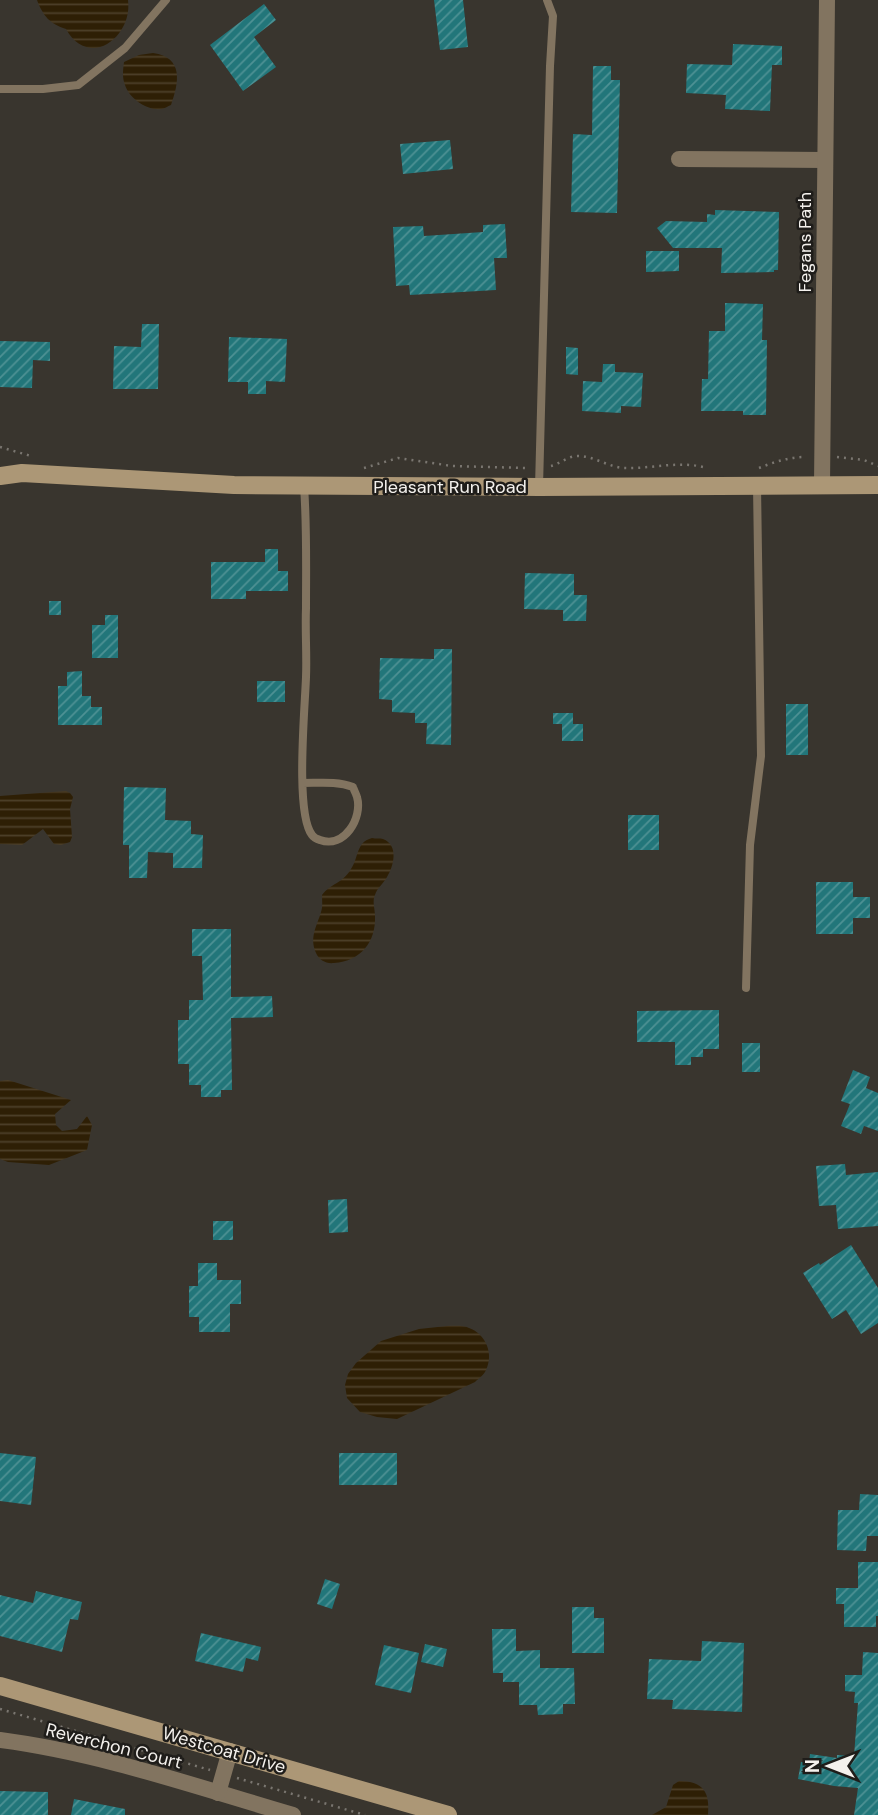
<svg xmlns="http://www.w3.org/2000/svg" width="878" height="1815" viewBox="0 0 878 1815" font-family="'DM Sans',sans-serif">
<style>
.water{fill:url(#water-rules)}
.building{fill:url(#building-hatch)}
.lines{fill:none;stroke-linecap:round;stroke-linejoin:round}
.path{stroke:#7a7670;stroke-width:2.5;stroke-dasharray:2 5;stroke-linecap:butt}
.lane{stroke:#827460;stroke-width:8}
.street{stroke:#827460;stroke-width:16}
.secondary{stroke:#ac9776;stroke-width:18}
.labels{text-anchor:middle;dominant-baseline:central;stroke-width:5;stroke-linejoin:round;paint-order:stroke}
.street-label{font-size:18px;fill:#f4f1ed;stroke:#1f1d1a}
</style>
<defs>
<pattern id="water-rules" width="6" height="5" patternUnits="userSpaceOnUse" patternTransform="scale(1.75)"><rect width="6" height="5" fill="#2e1f05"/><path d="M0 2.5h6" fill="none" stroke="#4d402a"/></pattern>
<pattern id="building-hatch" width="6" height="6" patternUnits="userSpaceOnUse" patternTransform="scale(1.75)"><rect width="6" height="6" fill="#22767a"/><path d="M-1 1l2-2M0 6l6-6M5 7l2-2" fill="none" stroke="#4e9194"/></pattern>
</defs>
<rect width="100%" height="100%" fill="#39352e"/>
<!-- water -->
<g class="water">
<path d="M 37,0 L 128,0 C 133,37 89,70 66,29 C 50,24 43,16 37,0 Z"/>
<path d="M 153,53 C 184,57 179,83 171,105 C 168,106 164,109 161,109 C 147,111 129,98 125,85 C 122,77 123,70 124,62 L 139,55 Z"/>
<polygon points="66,791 70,793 73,797 70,809 72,837 70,842 61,845 54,844 43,829 22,845 0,844 0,796"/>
<path d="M 372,838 C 376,839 380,838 383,839 C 399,845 394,866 387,877 C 384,883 377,888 375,895 C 372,901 375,909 375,916 C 376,942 361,961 334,963 C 326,964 319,960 316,953 C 309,937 317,926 321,912 C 323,907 322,901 322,895 C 331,883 342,884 351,869 C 359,857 356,842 372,838 Z"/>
<polygon points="8,1080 71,1100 55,1114 56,1125 62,1131 77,1129 87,1116 92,1125 87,1150 49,1165 8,1162 0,1159 0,1081"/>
<path d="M 447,1326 C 454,1326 463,1325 469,1328 C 486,1334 494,1354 486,1370 C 484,1375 479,1378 475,1382 L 397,1419 L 377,1417 L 360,1412 L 347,1398 L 345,1385 L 348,1374 L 356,1363 L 381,1341 L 419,1329 Z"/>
<path d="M 679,1781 C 704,1781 710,1793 708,1815 L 652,1815 L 666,1807 L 673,1785 Z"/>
</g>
<!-- building -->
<g class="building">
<polygon points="434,0 463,0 468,47 440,50"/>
<polygon points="264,4 276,20 254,37 276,67 243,91 210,45"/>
<polygon points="733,44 782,46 782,65 772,65 770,111 725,109 726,95 686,93 687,64 732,65"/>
<polygon points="593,66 611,66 611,80 620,80 617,213 571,212 573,134 592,135"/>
<polygon points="450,140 453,169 403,174 400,144"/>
<polygon points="715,210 779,212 778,270 774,270 774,272 721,273 722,248 673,248 657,228 666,221 707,222 707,214 715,215"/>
<polygon points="505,224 507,258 494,258 496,290 410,295 409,285 396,286 393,227 423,226 424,236 483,232 483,225"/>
<polygon points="646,251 679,251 679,271 646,272"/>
<polygon points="725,303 763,304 762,340 767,340 766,415 743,415 743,411 701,411 702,379 708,379 709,331 725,331"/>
<polygon points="142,324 159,324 158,389 113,389 114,346 141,347"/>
<polygon points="229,337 287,339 285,382 266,381 266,394 248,394 248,382 228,382"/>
<polygon points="0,341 50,342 50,361 33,360 32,388 0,387"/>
<polygon points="566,347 578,348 578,375 566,374"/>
<polygon points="603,364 615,364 615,372 643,373 641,407 621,406 621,413 582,411 583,381 602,382"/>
<polygon points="265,549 278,549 278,571 288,571 288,591 246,591 246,599 211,599 211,562 265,562"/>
<polygon points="525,573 574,574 574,595 587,595 586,621 563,621 563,610 524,609"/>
<rect x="49" y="601" width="12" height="14"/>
<polygon points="105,615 118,615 118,658 92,658 92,625 105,625"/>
<polygon points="434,649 452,649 451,745 426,744 427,723 415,723 415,713 392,712 392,700 379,699 380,658 434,659"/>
<polygon points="82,671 82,696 91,696 91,707 102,707 102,725 58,725 58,686 67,686 67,672"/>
<rect x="257" y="681" width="28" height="21"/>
<rect x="786" y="704" width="22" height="51"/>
<polygon points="553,713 573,713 573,724 583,724 583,741 562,741 562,724 553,724"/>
<polygon points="124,787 166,788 165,820 191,821 191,834 203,835 202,868 173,868 173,853 148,852 147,878 129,878 129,845 123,845"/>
<rect x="628" y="815" width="31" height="35"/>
<polygon points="816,882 853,882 853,897 870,897 870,918 853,918 853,934 816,934"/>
<polygon points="192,929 231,929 231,997 272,996 273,1017 231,1018 232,1090 221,1090 221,1097 201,1097 201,1085 189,1085 189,1064 178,1064 178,1020 189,1020 189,1000 203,1000 202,956 192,956"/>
<polygon points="719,1010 719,1049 703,1049 703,1057 691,1057 691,1065 675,1065 675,1042 637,1042 637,1011"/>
<rect x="742" y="1043" width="18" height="29"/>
<polygon points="853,1070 870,1077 866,1088 878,1093 878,1131 864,1126 861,1134 841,1126 850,1104 841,1101"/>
<polygon points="845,1164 846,1175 878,1172 878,1226 838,1229 836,1205 819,1206 816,1166"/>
<polygon points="347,1199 348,1232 329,1233 328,1200"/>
<rect x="213" y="1221" width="20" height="19"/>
<polygon points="851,1245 878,1288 878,1323 861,1334 846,1310 832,1319 803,1273 819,1263 820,1265"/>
<polygon points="198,1263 217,1263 217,1280 241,1280 241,1304 230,1304 230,1332 199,1332 199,1317 189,1317 189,1286 198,1286"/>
<polygon points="0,1453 36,1457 31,1505 0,1501"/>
<rect x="339" y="1453" width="58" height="32"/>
<polygon points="860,1494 878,1495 878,1536 867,1536 866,1551 837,1550 838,1510 859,1510"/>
<polygon points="858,1562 878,1562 878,1616 876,1616 876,1627 844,1627 844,1604 836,1604 836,1588 858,1588"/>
<polygon points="325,1579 340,1584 332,1609 317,1604"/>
<polygon points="36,1591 82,1602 78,1620 70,1619 62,1652 0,1636 0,1595 33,1603"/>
<polygon points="572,1607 594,1607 594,1618 604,1618 604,1653 572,1653"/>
<polygon points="492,1629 516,1629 516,1651 540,1650 540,1668 574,1668 575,1704 563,1704 563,1714 538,1715 537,1705 519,1705 519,1682 503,1682 503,1673 493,1673"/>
<polygon points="201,1633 261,1647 258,1661 246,1658 243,1672 195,1661"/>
<polygon points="702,1641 744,1643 742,1712 672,1709 673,1700 647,1699 649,1659 701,1661"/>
<polygon points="425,1644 447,1649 443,1667 421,1662"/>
<polygon points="384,1645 419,1653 411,1693 375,1685"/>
<polygon points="863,1652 878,1653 878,1815 854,1815 858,1788 834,1786 798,1779 801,1762 809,1763 810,1754 837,1758 837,1755 854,1756 858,1703 854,1703 855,1692 845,1691 845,1675 862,1675"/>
<polygon points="0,1791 48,1792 48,1815 0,1815"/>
<polygon points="74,1799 125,1809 125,1815 71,1815"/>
</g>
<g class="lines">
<!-- path -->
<g class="path">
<polyline points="0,447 31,456"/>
<polyline points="837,457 864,460 878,466"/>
<path d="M 551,466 C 559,464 567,457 576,456 C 592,455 608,467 624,468 C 652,469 680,460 707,468"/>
<polyline points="364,468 398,458 452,466 527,468"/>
<path d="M 759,468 C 774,462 789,457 806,457"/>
<polyline points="0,1709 210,1770"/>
<polyline points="237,1778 365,1815"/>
</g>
<!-- lane -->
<g class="lane">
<polyline points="0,89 43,89 78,85 125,48 166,0"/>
<polyline points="539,487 550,66 553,16 547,0"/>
<path d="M 303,783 C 320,783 337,781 353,787 C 353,788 357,796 357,797 C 363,818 344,849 320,840 C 316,839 314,838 312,835 C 295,813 305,708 306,677 C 307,654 305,631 306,608 C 306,567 307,527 304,486"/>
<polyline points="746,988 750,845 761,756 757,486"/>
</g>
<!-- street -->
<g class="street">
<polyline points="679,159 825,160"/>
<polyline points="822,485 827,0"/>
<path d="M 0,1740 C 100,1753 197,1787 293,1815"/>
<polyline points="218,1793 230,1751"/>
</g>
<!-- secondary -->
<g class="secondary">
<polyline points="0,476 22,473 234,485 539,487 878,485"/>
<polyline points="0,1686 448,1815"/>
</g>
</g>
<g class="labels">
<!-- street labels -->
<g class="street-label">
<text transform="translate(805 242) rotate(-90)">Fegans Path</text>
<text x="450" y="487">Pleasant Run Road</text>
<text transform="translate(114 1746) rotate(14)">Reverchon Court</text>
<text transform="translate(224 1750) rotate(16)">Westcoat Drive</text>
</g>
</g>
<!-- north arrow -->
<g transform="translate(829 1766) rotate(270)" stroke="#1f1d1a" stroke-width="5" paint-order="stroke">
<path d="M0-5L12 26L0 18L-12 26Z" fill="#f4f1ed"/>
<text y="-10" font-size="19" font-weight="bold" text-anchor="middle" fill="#f4f1ed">N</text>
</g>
</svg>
